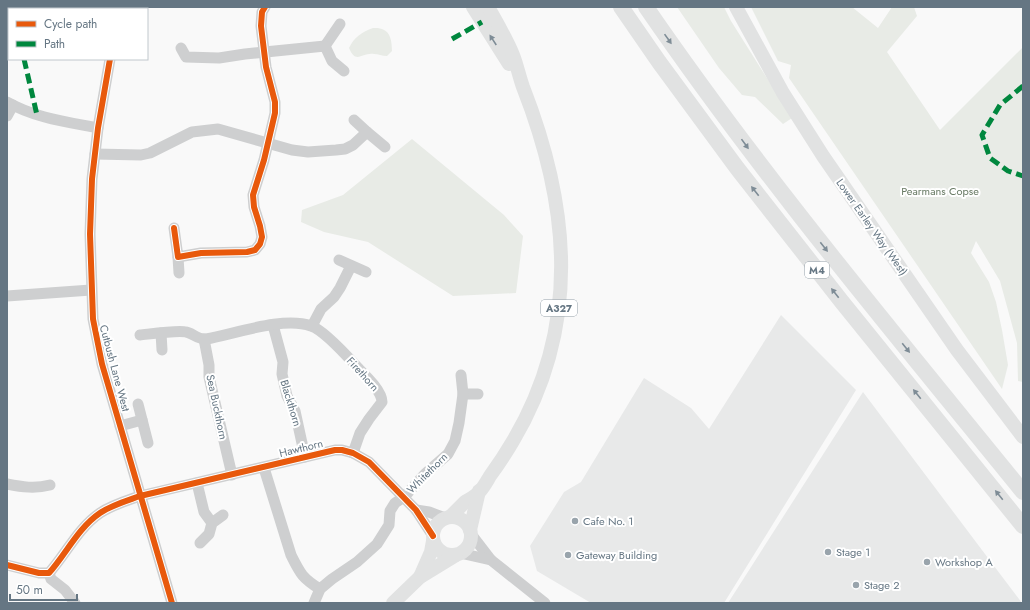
<svg xmlns="http://www.w3.org/2000/svg" width="1030" height="610" viewBox="0 0 1030 610" font-family="Jost,sans-serif">
<style>
.built{fill:#e8e9e9}
.green{fill:#e8ebe6}
.lines{fill:none;stroke-linecap:round;stroke-linejoin:round}
.minor{stroke:#cecfd0;stroke-width:11}
.major{stroke:#e1e2e2;stroke-width:14}
.highway{stroke:#e1e2e2;stroke-width:16}
.quiet{stroke:#00873e;stroke-width:5;stroke-dasharray:10 5;stroke-linecap:butt}
.cycleway-casing{stroke:#fff;stroke-width:8}
.cycleway{stroke:#e8590c;stroke-width:6}
.oneway{fill:#7e8c96}
.poi-dot{fill:#99a4ac;stroke:#fff;stroke-width:1.5}
.labels{text-anchor:middle;dominant-baseline:central;stroke-width:4;stroke-linejoin:round;paint-order:stroke}
.shield{fill:#fff;stroke:#939fa8;stroke-width:1}
.shield-label{font-size:10px;font-weight:bold;fill:#657683}
.park-label{font-size:11px;fill:#687a64;stroke:#fff}
.street-label{font-size:11px;fill:#657683;stroke:#fff}
.poi-label{font-size:11px;fill:#657683;stroke:#fff;text-anchor:start}
</style>
<rect width="100%" height="100%" fill="#f9f9f9"/>
<!-- built -->
<g class="built">
<polygon points="781,315 856,390 724,603 591,603 537,571 530,546 564,492 581,482 644,378 691,408 709,429"/>
<polygon points="863,392 985,554 1022,603 728,603"/>
</g>
<!-- green -->
<g class="green">
<polygon points="677,7 724,7 731,21 792,118 783,124 755,97 742,95 719,68"/>
<polygon points="751,7 852,7 878,28 892,7 914,7 917,16 887,52 940,130 1023,47 1023,382 1018,381 1017,343 1000,281 976,241 971,253 989,282 996,302 1002,330 1008,365 1002,389 789,78 791,65 778,61"/>
<path d="M 373,28 C 389,27 392,37 392,51 L 387,56 C 382,56 378,54 374,54 C 362,52 356,65 349,48 C 354,37 362,32 373,28 Z"/>
<polygon points="412,139 504,215 523,236 516,293 453,296 368,242 324,232 301,222 302,210 343,195"/>
</g>
<g class="lines">
<!-- minor -->
<g class="minor">
<polyline points="120,9 120,7"/>
<polyline points="325,46 340,24"/>
<polyline points="181,48 186,57 219,58 245,54 325,46 332,61 344,71"/>
<polyline points="110,59 98,128 92,179 90,234 93,319 102,364 172,603"/>
<path d="M 7,102 C 35,118 67,122 98,128"/>
<polyline points="7,116 13,105"/>
<polyline points="354,120 367,132"/>
<polyline points="95,154 141,155 150,153 192,132 218,129 292,150 308,152 336,150 345,149 353,145 367,132 385,147"/>
<polyline points="174,228 178,257 201,253 247,252 255,250 260,244 262,237 260,226 254,207 253,195 264,160 275,113 275,102 266,67 261,26 262,12 265,7"/>
<polyline points="178,257 179,273"/>
<polyline points="339,260 366,272"/>
<polyline points="7,296 91,290"/>
<polyline points="273,325 283,362 282,374 287,396 295,411 305,457"/>
<polyline points="312,326 321,309 334,297 340,288 351,266"/>
<polyline points="161,333 162,350"/>
<path d="M 140,335 C 150,334 178,330 186,332 C 192,333 199,340 206,339 C 235,334 283,316 311,326 C 324,330 348,357 358,368 C 366,376 382,391 382,402 L 369,419 L 360,433 L 353,453"/>
<polyline points="204,339 209,365 209,377 232,475"/>
<polyline points="463,394 478,394"/>
<polyline points="138,404 148,443"/>
<polyline points="120,426 142,420"/>
<path d="M 264,468 L 291,555 C 300,573 302,578 320,589"/>
<polyline points="197,483 204,512 212,523"/>
<path d="M 7,484 C 22,487 35,489 50,485"/>
<polyline points="416,510 429,512 445,518"/>
<polyline points="471,534 491,560 545,603"/>
<polyline points="200,543 209,534 212,523 223,515"/>
<polyline points="460,553 491,560"/>
<path d="M 7,565 L 39,573 L 49,573 C 66,554 78,528 100,513 C 112,505 126,501 140,496 L 335,450 L 342,450 L 353,453 L 369,462 L 416,510 L 433,536"/>
<polyline points="49,573 51,579 65,590 75,603"/>
<polyline points="314,603 320,589 332,579 357,562 377,544 389,525 390,511 395,503 404,497 425,474 448,454 455,441 459,423 463,394 461,375"/>
</g>
<!-- major -->
<g class="major">
<polyline points="473,7 509,64"/>
<polyline points="736,7 783,93 823,156 957,350 1023,437"/>
<circle cx="452" cy="536" r="19"/>
<path d="M 450,517 C 455,512 460,507 465,502 C 470,499 476,496 480,491 C 484,487 487,481 490,476 C 498,465 506,453 513,441 C 581,326 570,207 523,87 C 519,76 517,65 513,55 C 506,38 497,23 488,7"/>
<polyline points="470,530 479,491"/>
<polyline points="420,577 431,552 433,541"/>
<polyline points="393,603 420,577 456,555"/>
</g>
<!-- highway -->
<g class="highway">
<polyline points="621,7 659,62 737,168 842,302 1023,526"/>
<path d="M 646,7 C 762,176 894,333 1023,492"/>
</g>
<!-- quiet -->
<g class="quiet">
<polyline points="13,7 13,9"/>
<polyline points="452,39 482,22"/>
<polyline points="24,59 37,115"/>
<polyline points="1023,86 1000,105 982,135 990,158 1008,171 1023,176"/>
</g>
<defs>
<g id="cycleway">
<polyline points="110,59 98,128 92,179 90,234 93,319 102,364 172,603"/>
<polyline points="174,228 178,257 201,253 247,252 255,250 260,244 262,237 260,226 254,207 253,195 264,160 275,113 275,102 266,67 261,26 262,12 265,7"/>
<path d="M 7,565 L 39,573 L 49,573 C 66,554 78,528 100,513 C 112,505 126,501 140,496 L 335,450 L 342,450 L 353,453 L 369,462 L 416,510 L 433,536"/>
</g>
</defs>
<!-- cycleway casing -->
<use href="#cycleway" class="cycleway-casing"/>
<!-- cycleway -->
<use href="#cycleway" class="cycleway"/>
</g>
<!-- one-way arrows -->
<defs><path id="oneway-solid" d="M-6-.8H1V-3.2L6.5 0L1 3.2V.8H-6Z"/></defs>
<g class="oneway">
<use href="#oneway-solid" transform="translate(668 39) rotate(55)"/>
<use href="#oneway-solid" transform="translate(493 40) rotate(-123)"/>
<use href="#oneway-solid" transform="translate(745 144) rotate(54)"/>
<use href="#oneway-solid" transform="translate(755 191) rotate(-128)"/>
<use href="#oneway-solid" transform="translate(824 247) rotate(52)"/>
<use href="#oneway-solid" transform="translate(835 293) rotate(-128)"/>
<use href="#oneway-solid" transform="translate(906 348) rotate(51)"/>
<use href="#oneway-solid" transform="translate(917 394) rotate(-129)"/>
<use href="#oneway-solid" transform="translate(999 495) rotate(-129)"/>
</g>
<!-- markers -->
<g class="poi-dot">
<circle cx="575" cy="521" r="4"/>
<circle cx="828" cy="552" r="4"/>
<circle cx="568" cy="555" r="4"/>
<circle cx="927" cy="562" r="4"/>
<circle cx="856" cy="585" r="4"/>
</g>
<g class="labels">
<!-- shield labels -->
<g class="shield">
<rect x="805" y="262" width="24" height="16" rx="3"/>
<rect x="541" y="300" width="36" height="16" rx="3"/>
</g>
<g class="shield-label">
<text x="817" y="270">M4</text>
<text x="559" y="308">A327</text>
</g>
<!-- park labels -->
<g class="park-label">
<text x="940" y="191">Pearmans Copse</text>
</g>
<!-- street labels -->
<g class="street-label">
<text transform="translate(872 227) rotate(55)">Lower Earley Way (West)</text>
<text transform="translate(115 368) rotate(75)">Cutbush Lane West</text>
<text transform="translate(363 374) rotate(48)">Firethorn</text>
<text transform="translate(291 403) rotate(73)">Blackthorn</text>
<text transform="translate(217 407) rotate(78)">Sea Buckthorn</text>
<text transform="translate(301 448) rotate(-14)">Hawthorn</text>
<text transform="translate(427 473) rotate(-45)">Whitethorn</text>
</g>
<!-- poi labels -->
<g class="poi-label">
<text x="583" y="521">Cafe No. 1</text>
<text x="836" y="552">Stage 1</text>
<text x="576" y="555">Gateway Building</text>
<text x="935" y="562">Workshop A</text>
<text x="864" y="585">Stage 2</text>
</g>
</g>
<!-- border -->
<rect width="1030" height="610" fill="none" stroke="#657683" stroke-width="16"/>
<!-- legend -->
<rect x="8" y="8" width="140" height="52" fill="#ffffff" stroke="#c1c8cd"/>
<rect x="16" y="21" width="20" height="6" fill="#e8590c" stroke="#c1c8cd"/>
<text x="44" y="28" font-size="12" fill="#657683">Cycle path</text>
<rect x="16" y="41" width="20" height="6" fill="#00873e" stroke="#c1c8cd"/>
<text x="44" y="48" font-size="12" fill="#657683">Path</text>
<!-- scale -->
<path d="M10 594v6h67v-6" fill="none" stroke="#657683" stroke-width="2"/>
<text x="16" y="594" font-size="12" fill="#657683" stroke="#ffffff" stroke-width="3" paint-order="stroke">50 m</text>
</svg>
